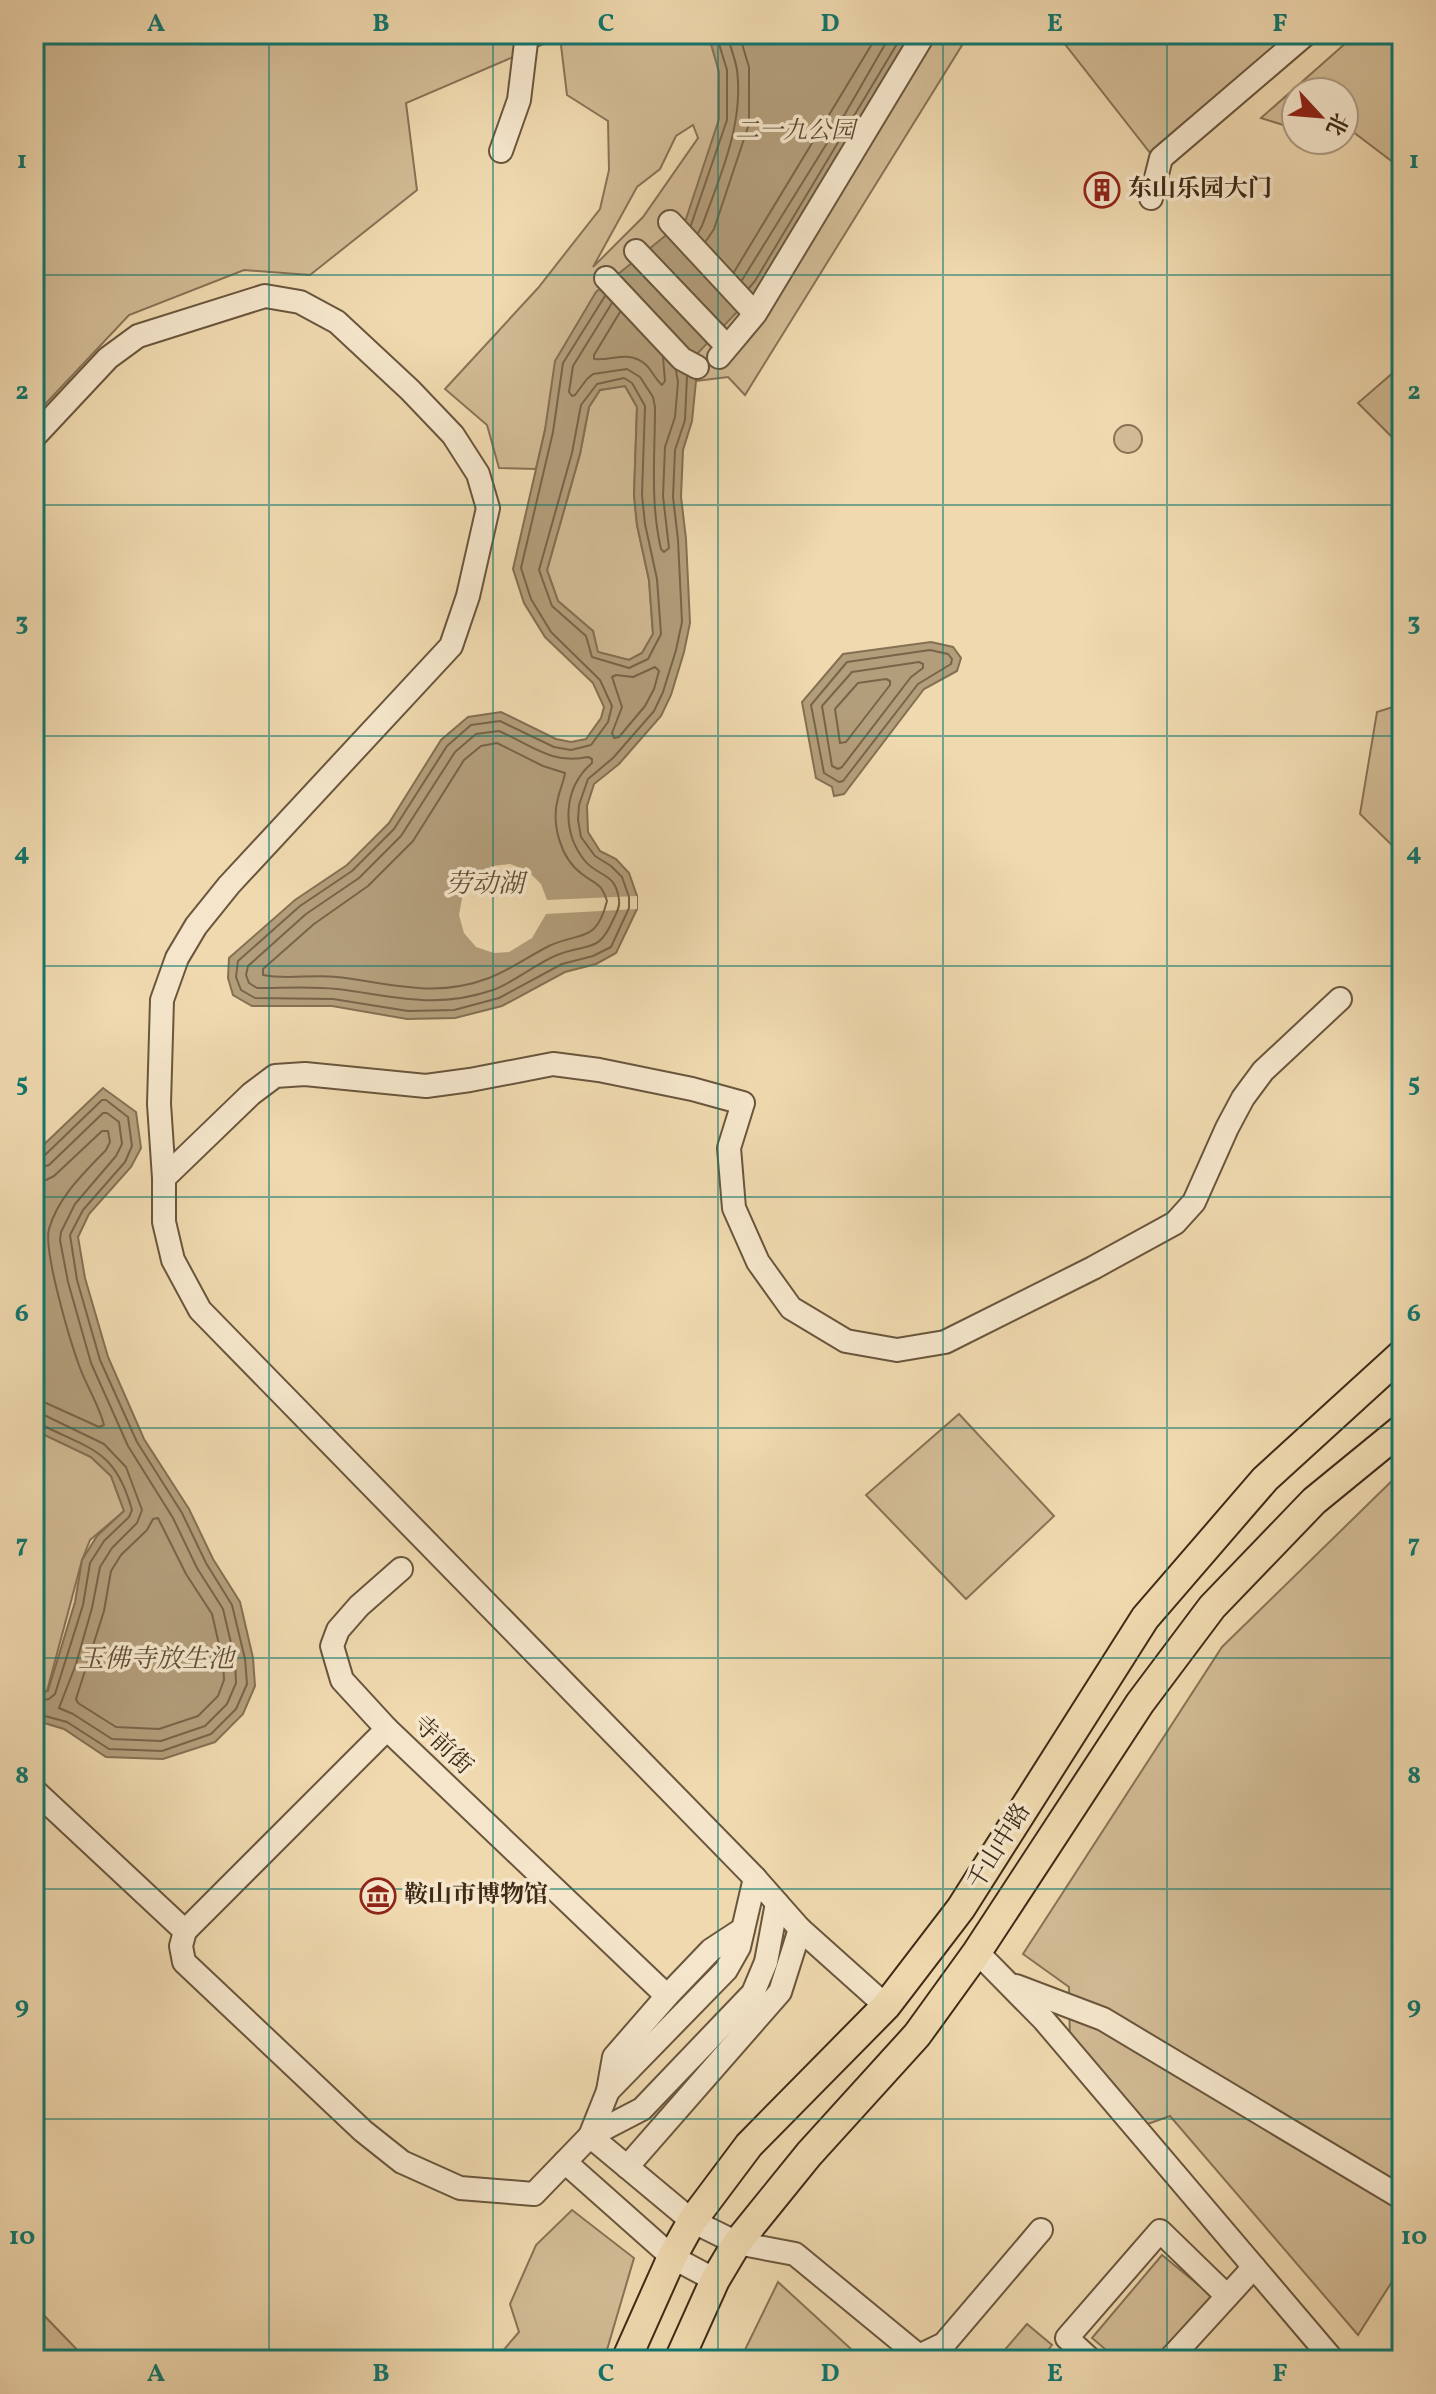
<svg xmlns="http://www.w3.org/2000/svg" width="1436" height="2394" viewBox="0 0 1436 2394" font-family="Vollkorn,'Noto Serif SC',serif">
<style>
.green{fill:#d2bb95;stroke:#887256;stroke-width:2;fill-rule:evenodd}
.water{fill:#b39e7b;stroke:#847053;stroke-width:2;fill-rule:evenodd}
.pier{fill:#f0d9af}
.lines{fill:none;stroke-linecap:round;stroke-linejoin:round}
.shore{stroke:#786449;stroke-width:2}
.minor-casing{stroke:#6a563d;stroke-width:26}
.major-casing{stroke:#3e2a17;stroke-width:32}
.minor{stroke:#f5e6cb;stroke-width:22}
.major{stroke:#f0d9af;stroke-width:28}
.grid{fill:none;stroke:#0f766e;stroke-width:2;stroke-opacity:0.55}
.labels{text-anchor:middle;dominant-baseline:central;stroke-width:7;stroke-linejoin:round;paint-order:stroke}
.park-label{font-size:24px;font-style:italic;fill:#5c4730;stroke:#f5e6cb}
.poi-label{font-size:24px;font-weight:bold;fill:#3e2a17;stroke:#f5e6cb;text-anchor:start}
.street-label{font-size:24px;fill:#3e2a17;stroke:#f5e6cb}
.water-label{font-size:26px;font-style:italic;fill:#614d35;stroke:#f5e6cb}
.neatline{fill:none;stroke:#0f766e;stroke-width:3}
.grid-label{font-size:26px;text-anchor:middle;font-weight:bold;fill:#0f766e}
</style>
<rect width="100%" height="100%" fill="#f0d9af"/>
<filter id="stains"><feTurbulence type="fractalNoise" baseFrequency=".0025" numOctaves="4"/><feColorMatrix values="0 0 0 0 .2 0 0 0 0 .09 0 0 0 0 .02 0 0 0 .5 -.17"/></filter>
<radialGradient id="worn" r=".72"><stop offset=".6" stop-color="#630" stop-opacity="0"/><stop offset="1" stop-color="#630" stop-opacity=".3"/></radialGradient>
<!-- green -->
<g class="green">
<path d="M 34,34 L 969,34 L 745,395 L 728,377 L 696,381 L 578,323 L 545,430 L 536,469 L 499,468 L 487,425 L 445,389 L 538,288 L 600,209 L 609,170 L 608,121 L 567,95 L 560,37 L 406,103 L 417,190 L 310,275 L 244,270 L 129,315 L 34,416 ZM 693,125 L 698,138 L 643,217 L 593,267 L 637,187 L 660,169 L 676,136 Z"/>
<polygon points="1057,34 1295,34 1151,154"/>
<polygon points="1356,34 1402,34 1402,169 1344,125 1344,92 1296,92 1296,129 1261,118"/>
<polygon points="1402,365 1402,447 1358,403"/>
<polygon points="625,386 637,407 634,495 637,525 649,580 653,634 642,653 629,660 597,652 593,631 558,601 547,570 580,454 589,407 600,390"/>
<circle cx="1128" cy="439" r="14"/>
<polygon points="1402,704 1402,855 1360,814 1377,712"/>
<polygon points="959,1414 1054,1516 966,1599 866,1495"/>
<polygon points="34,1429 91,1457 111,1476 124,1511 90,1540 82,1560 47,1691 34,1695"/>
<polygon points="1402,1471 1402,2174 1377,2185 1402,2206 1402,2266 1358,2335 1170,2116 1142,2126 1070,2048 1069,1987 1023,1954 1222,1647"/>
<polygon points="572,2210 634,2258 604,2360 495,2360 519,2332 510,2304 536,2245"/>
<polygon points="1162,2255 1212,2296 1158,2360 1118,2360 1092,2338"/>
<polygon points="778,2282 863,2360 740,2360"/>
<polygon points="34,2305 87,2360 34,2360"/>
<polygon points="1027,2324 1052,2345 1040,2360 996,2360"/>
</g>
<!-- water -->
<g class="water">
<path d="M 708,34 L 912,34 L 762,286 L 693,358 L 696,381 L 692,421 L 683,450 L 681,497 L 686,539 L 690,623 L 684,652 L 671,695 L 661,716 L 619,764 L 594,784 L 587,806 L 588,832 L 600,851 L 616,859 L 629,873 L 637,896 L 637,909 L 616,953 L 596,964 L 565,972 L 502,1006 L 455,1018 L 407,1019 L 332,1006 L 252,1006 L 233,995 L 228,978 L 229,958 L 295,900 L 347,865 L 389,823 L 441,740 L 468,717 L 501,712 L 556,739 L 571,742 L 586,739 L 601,718 L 604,707 L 593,683 L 545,637 L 524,603 L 513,569 L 545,430 L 555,361 L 596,292 L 686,219 L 719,119 L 719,72 ZM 625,386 L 637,407 L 634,495 L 637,525 L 649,580 L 653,634 L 642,653 L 629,660 L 598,652 L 593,631 L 558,601 L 547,570 L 580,454 L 589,407 L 600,390 Z"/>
<polygon points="931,642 953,647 961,658 957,671 924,689 844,794 834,796 832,787 816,778 802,702 843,654"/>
<polygon points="103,1088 136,1112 141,1148 131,1167 89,1214 78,1237 85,1278 108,1357 144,1439 189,1509 213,1559 240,1602 253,1658 255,1686 243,1714 215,1742 163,1759 106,1757 64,1729 34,1720 34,1695 48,1691 75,1602 82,1560 97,1536 124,1511 111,1476 91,1457 34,1430 34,1154"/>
</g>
<!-- pier -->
<polygon class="pier" points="510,864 528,871 541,884 547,900 637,896 637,909 546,914 532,938 509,952 494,953 476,947 464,933 459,915 463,893 475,875 492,866"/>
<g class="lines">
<!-- shore -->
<g class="shore">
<polyline points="691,225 727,120 727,70 716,34"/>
<path d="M 698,233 L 702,226 C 720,176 744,124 737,70 C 735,58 730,46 727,34"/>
<polyline points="706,241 714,229 749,124 749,67 739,34"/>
<polyline points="734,272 878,34"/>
<polyline points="742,280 842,119 891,34"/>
<polyline points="749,288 755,281 903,34"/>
<polyline points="605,296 563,363 553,432 521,568 531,599 551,632 600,680 612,706 608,722 591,745 571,750 554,747 500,721 471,725 447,746 394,829 352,871 300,906 238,961 236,977 241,990 255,998 333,999 408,1011 454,1010 499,998 562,964 593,956 611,947 629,908 629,897 622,877 611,866 595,856 581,837 578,820 579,805 588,779 613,758 654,711 663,692 676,650 682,622 678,540 673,497 675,450 685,420 687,376"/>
<path d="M 612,303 L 573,366 L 569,392 L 572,396 L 575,395 L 587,379 L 593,374 L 627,369 L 640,377 L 653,397 L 655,407 C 655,456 650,502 661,549 L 664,552 L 669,548 L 663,496 L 665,447 L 675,417 L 678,382 L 676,371"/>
<path d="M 620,312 L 594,355 L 594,359 C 612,361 629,350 645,364 C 652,370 655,379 662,385 L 665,381 L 663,357"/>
<polygon points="624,378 632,383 645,406 642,495 645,524 657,579 661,634 648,659 629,668 592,657 586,636 552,606 539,570 572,453 581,405 597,384"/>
<polygon points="930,650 948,654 952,659 951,664 918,684 843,781 839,782 824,773 811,705 847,662"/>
<polygon points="919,662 923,664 923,668 911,677 842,767 838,769 832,766 822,706 852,672"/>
<polygon points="655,667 659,671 654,689 645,706 619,737 614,738 612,733 622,707 612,677 616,675 633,677"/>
<polygon points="886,679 890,681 890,685 846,742 840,743 835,709 858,683"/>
<path d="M 499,731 C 531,745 552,765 588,757 L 592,759 L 592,763 C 563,788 561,831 585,861 C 598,877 616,872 619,900 C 620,907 617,912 614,918 C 598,955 589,942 557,955 C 535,964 515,982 493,990 C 434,1010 395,996 337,989 C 311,986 283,988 257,988 L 249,983 L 246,975 L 248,966 L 306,914 L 359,878 L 401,836 L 455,752 L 476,734 Z"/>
<path d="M 497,743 L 543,766 L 565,773 C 564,781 560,789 558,798 C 551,823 560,858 582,874 C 596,885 601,882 607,901 C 596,944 581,931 549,946 C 529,956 510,970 489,978 C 434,999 391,983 337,977 C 313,974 286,980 263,975 L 263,969 L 314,924 L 368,886 L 413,841 L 464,760 L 481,746 Z"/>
<polyline points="34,1159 43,1157 102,1100 106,1100 128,1117 132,1146 125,1162 83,1210 70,1235 77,1280 100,1360 137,1442 182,1513 206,1563 232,1605 245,1659 247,1684 236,1709 211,1734 162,1751 109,1749 67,1722 34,1713"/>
<polyline points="34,1170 49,1165 103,1113 107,1113 119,1122 122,1144 116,1156 75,1204 61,1232 60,1240 68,1282 91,1363 128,1446 173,1518 197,1568 223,1609 235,1660 236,1683 227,1704 205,1726 161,1741 112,1739 73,1714 59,1708 76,1664 92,1608 100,1567 112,1548 137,1523 142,1510 126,1467 104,1444 44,1415 34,1414"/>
<path d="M 34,1182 L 46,1180 L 54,1176 L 102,1131 L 108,1131 L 110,1142 L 106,1150 C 84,1173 58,1197 49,1229 C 43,1251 71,1344 80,1368 C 87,1387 99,1405 104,1425 L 99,1427 L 46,1403 L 34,1402"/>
<path d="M 34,1424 L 40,1424 C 91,1450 115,1449 132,1510 L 129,1517 L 104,1541 L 90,1563 L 83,1605 L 55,1694 L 49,1699 L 34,1702"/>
<polygon points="158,1518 186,1574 212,1614 223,1662 224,1680 218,1696 198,1716 159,1729 116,1727 78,1703 76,1699 104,1611 111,1571 121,1555 147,1530 153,1519"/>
</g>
<defs>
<g id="minor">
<polyline points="501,151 519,100 527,34"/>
<polyline points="1151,198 1161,158 1306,34"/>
<polyline points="670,222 748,306"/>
<polyline points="636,251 720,339"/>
<polyline points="606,278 682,359 697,367"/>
<polyline points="719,357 755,314 924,34"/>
<polyline points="34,437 108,358 138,336 265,296 300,302 337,322 410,390 453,435 478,474 488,508 468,596 451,646 229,885 196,926 177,958 162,1000 159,1104 164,1178 164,1222 173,1260 200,1310 755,1878 800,1929 886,2006"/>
<polyline points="164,1178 251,1094 275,1076 305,1074 426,1086 470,1080 553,1064 599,1070 692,1089 743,1103 729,1148 734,1208 758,1262 791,1308 846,1341 897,1350 945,1342 1093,1268 1175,1223 1194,1202 1227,1128 1243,1098 1263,1071 1340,999"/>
<polyline points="387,1729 342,1680 332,1646 338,1630 359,1606 401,1569"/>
<polyline points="34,1790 185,1931 181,1946 184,1962 363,2131 402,2162 460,2188 534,2194 590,2136 642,2109 753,1993 766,1962 777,1903"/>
<polyline points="185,1931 387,1729 667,1996"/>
<polyline points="977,1952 1044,2020 1333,2360"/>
<polyline points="1016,1986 1103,2019 1402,2198"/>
<polyline points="608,2091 614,2057 667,1996 711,1950 743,1929"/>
<polyline points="590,2136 692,2221 737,2243 795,2254 919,2356"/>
<polyline points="590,2136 608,2091 726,1970 739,1947 755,1878"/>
<polyline points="565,2162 672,2257 715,2280"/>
<polyline points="627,2167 780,1992 800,1929"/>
<polyline points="916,2360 919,2356 944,2344 1041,2230"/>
<polyline points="1091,2360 1067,2338 1160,2231 1227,2296"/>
<polyline points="1169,2360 1254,2267"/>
</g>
<g id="major">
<polyline points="626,2360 672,2257 692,2221 749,2145 886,2006 961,1908 1145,1618 1265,1479 1402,1354"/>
<polyline points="679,2360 715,2280 737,2243 809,2154 917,2035 977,1952 1140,1703 1212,1607 1314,1501 1402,1429"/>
</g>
</defs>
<!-- minor casing -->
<use href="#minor" class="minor-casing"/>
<!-- major casing -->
<use href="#major" class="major-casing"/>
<!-- minor -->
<use href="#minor" class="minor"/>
<!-- major -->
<use href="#major" class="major"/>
</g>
<!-- grid -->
<path class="grid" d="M 269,34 L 269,2360M 493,34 L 493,2360M 718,34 L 718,2360M 943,34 L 943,2360M 1167,34 L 1167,2360M 34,275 L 1402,275M 34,505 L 1402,505M 34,736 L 1402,736M 34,966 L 1402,966M 34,1197 L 1402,1197M 34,1428 L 1402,1428M 34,1658 L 1402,1658M 34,1889 L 1402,1889M 34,2119 L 1402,2119"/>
<!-- icons -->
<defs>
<symbol id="building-ring" viewBox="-11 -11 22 22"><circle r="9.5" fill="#f5e6cb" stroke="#8f2418" stroke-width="1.5"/><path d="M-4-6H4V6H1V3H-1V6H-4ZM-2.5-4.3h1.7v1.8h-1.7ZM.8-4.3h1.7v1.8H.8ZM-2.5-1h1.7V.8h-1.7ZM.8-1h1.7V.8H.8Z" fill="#8f2418"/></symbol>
<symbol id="museum-ring" viewBox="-11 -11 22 22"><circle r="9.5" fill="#f5e6cb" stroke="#8f2418" stroke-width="1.5"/><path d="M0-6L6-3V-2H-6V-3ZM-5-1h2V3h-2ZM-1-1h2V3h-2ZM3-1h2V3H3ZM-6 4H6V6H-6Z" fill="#8f2418"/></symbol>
</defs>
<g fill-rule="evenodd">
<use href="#building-ring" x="1082" y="170" width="40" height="40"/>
<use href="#museum-ring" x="358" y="1876" width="40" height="40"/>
</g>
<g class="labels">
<!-- park labels -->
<g class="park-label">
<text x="795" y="132">二一九公园</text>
</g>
<!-- poi labels -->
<g class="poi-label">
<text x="1128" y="190">东山乐园大门</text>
<text x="404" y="1896">鞍山市博物馆</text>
</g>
<!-- street labels -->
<g class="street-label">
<text transform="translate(442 1746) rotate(44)">寺前街</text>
<text transform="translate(1000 1847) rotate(-58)">千山中路</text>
</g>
<!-- water labels -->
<g class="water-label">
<text x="485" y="885">劳动湖</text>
<text x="156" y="1660">玉佛寺放生池</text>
</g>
</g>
<!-- margin -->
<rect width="1436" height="2394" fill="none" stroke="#f0d9af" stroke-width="88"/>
<!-- north arrow -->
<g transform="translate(1320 116) rotate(116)"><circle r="38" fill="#f5e6cb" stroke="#ac9b83" stroke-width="2"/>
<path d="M0-6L14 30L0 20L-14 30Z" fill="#8f2418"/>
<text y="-12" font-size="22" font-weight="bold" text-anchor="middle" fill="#3e2a17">北</text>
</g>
<rect x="44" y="44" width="1348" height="2306" class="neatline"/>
<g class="grid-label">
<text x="156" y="31">A</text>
<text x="381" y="31">B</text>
<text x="606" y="31">C</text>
<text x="830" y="31">D</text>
<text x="1055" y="31">E</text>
<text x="1280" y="31">F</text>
<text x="22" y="168">1</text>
<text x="1414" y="168">1</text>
<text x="22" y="399">2</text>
<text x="1414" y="399">2</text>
<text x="22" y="630">3</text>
<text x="1414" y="630">3</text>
<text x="22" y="860">4</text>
<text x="1414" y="860">4</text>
<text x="22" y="1091">5</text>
<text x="1414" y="1091">5</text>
<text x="22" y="1321">6</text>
<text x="1414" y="1321">6</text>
<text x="22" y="1552">7</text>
<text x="1414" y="1552">7</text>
<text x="22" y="1783">8</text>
<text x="1414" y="1783">8</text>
<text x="22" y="2013">9</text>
<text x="1414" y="2013">9</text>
<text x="22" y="2244">10</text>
<text x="1414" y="2244">10</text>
<text x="156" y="2381">A</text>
<text x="381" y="2381">B</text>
<text x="606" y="2381">C</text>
<text x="830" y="2381">D</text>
<text x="1055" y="2381">E</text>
<text x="1280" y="2381">F</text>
</g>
<rect width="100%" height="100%" filter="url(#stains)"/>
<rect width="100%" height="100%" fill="url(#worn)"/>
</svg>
